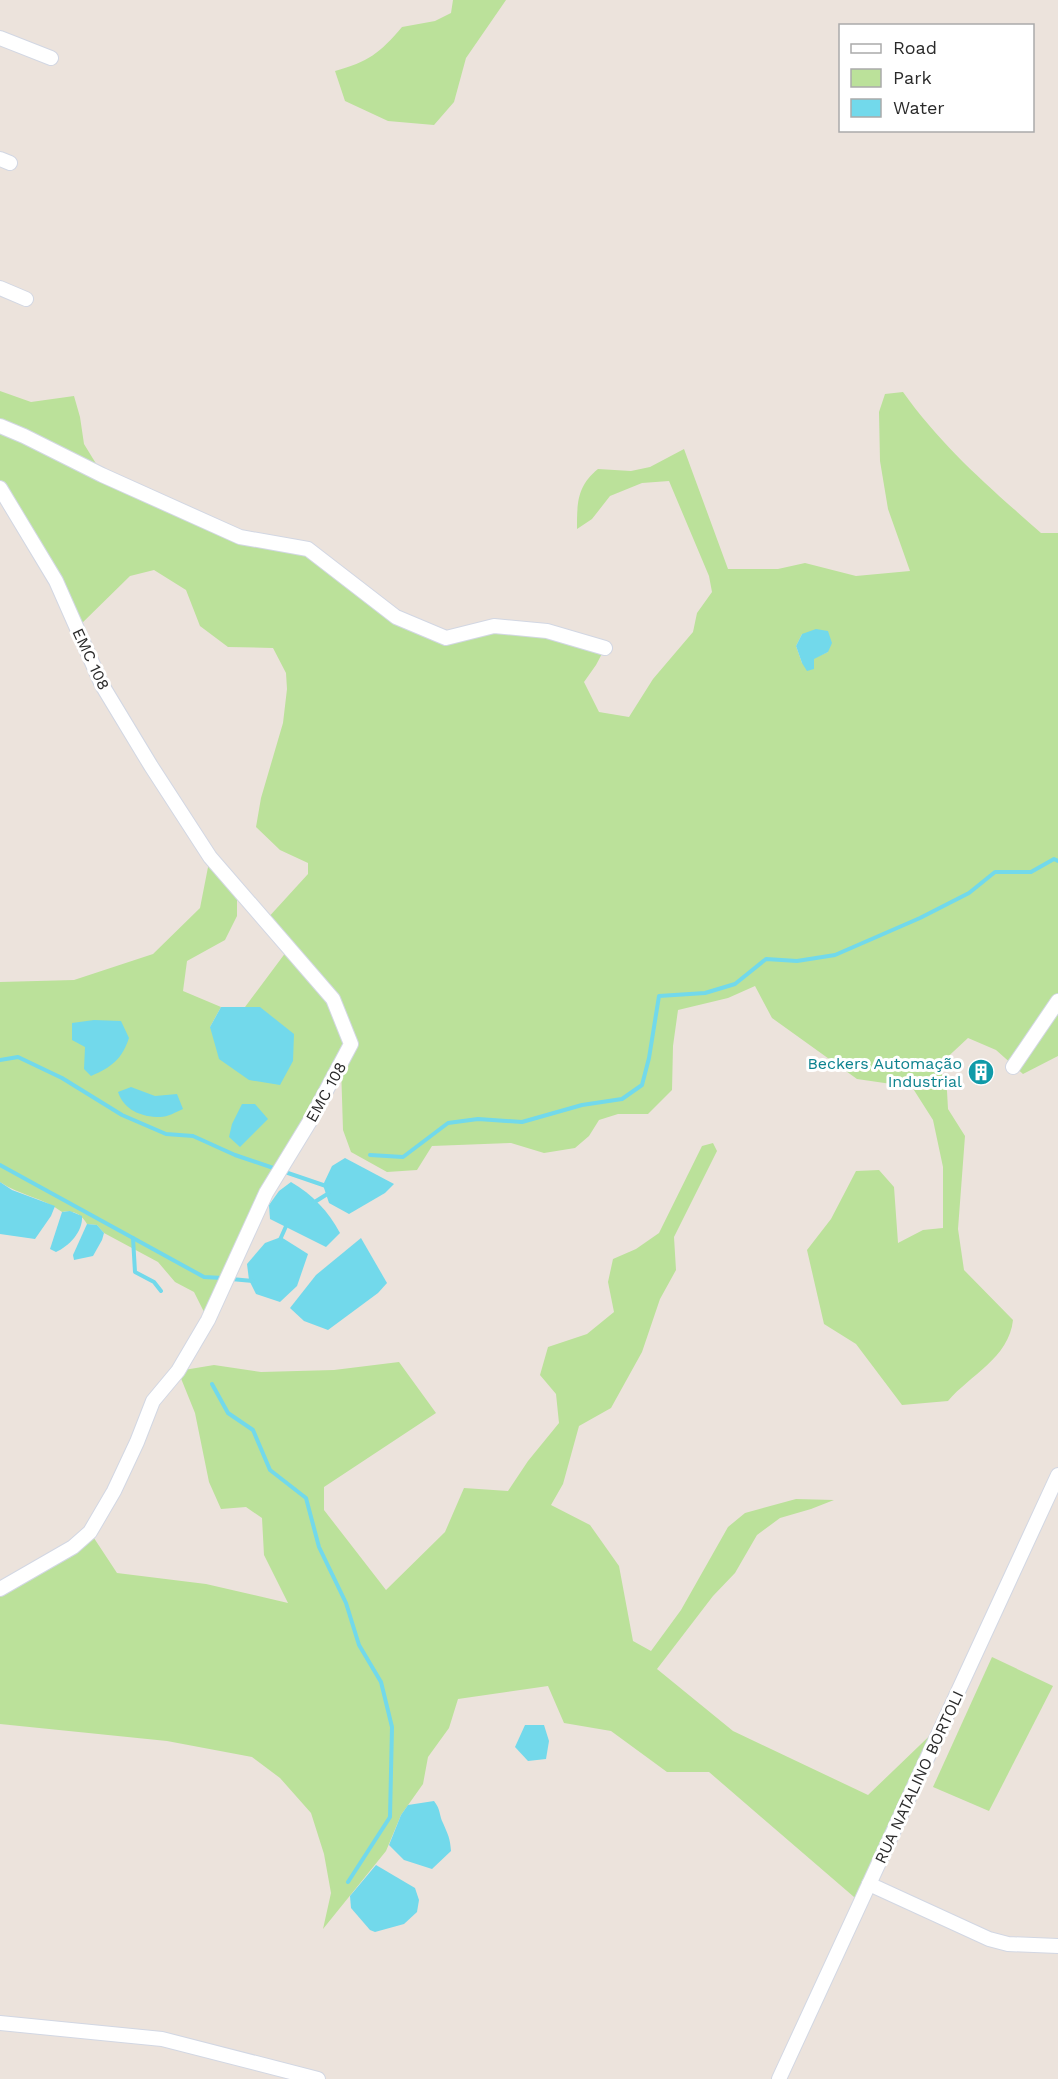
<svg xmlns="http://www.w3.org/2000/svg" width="1058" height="2079" viewBox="0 0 1058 2079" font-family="'Work Sans',sans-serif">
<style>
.green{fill:#bbe19a;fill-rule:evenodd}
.water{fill:#72d9eb}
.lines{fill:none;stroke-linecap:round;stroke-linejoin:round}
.stream{stroke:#72d9eb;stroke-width:4}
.street-casing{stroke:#d2d7e3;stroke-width:16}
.street{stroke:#fff;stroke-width:14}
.labels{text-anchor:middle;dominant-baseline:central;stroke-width:6;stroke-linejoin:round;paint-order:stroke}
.street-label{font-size:16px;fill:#2a2a2a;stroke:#fff}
.culture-label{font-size:16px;fill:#0d838f;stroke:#fff;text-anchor:end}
</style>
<rect width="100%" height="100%" fill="#ece3dc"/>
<!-- green -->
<g class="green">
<path d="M 453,0 L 506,0 L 466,58 L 454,102 L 434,125 L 388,121 L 345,101 L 335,71 C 368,62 380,53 402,27 L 435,21 L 451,13 Z"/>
<path d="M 0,391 L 31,402 L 74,396 L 80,417 L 84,444 L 103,475 L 240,537 L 308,549 L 396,617 L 446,638 L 494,626 L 605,648 L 596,665 L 584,682 L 599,712 L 629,717 L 653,679 L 693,632 L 697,613 L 712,592 L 709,576 L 669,481 L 642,483 L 610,496 L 592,519 L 577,529 C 577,503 577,486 598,469 L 631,471 L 650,467 L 684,449 L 728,569 L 778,569 L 805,563 L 856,576 L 910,571 L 888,509 L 880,461 L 879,412 L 885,394 L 903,392 C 943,448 990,488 1041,533 L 1058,533 L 1058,1056 L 1023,1074 L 996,1050 L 968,1038 L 939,1065 L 947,1091 L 948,1109 L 965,1136 L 958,1229 L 964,1270 L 1013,1320 C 1009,1358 970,1375 948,1401 L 902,1405 L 856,1344 L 824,1324 L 807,1250 L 831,1219 L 856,1171 L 879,1170 L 894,1187 L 898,1243 L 923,1230 L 943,1228 L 943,1167 L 933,1120 L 912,1087 L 857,1079 L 772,1018 L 755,986 L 728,998 L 678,1010 L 673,1046 L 672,1090 L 648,1114 L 618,1114 L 599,1120 L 589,1136 L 575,1148 L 544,1153 L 511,1143 L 432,1146 L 417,1170 L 387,1172 L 351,1152 L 343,1130 L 341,1066 L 310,1121 L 208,1320 L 194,1292 L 175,1282 L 158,1262 L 104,1233 L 97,1225 L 87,1224 C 81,1214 74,1210 62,1212 C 44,1198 19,1195 0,1182 L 0,982 L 74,980 L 153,954 L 200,908 L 210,857 L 237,888 L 237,916 L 225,940 L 187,961 L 183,991 L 221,1007 L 210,1027 L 260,1007 L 245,1007 L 289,948 L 266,920 L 308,874 L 308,863 L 280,850 L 256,827 L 261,798 L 283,723 L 287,689 L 286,673 L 273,648 L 228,647 L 200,626 L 186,590 L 154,570 L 130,576 L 77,628 L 0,488 ZM 802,634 L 828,652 L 802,663 L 796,646 Z"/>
<polygon points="713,1143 717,1151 674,1237 676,1270 660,1299 642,1352 611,1408 579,1426 563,1484 551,1505 590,1525 619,1566 633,1641 651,1651 681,1610 728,1527 745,1513 796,1499 834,1500 811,1509 780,1518 757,1535 735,1573 713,1596 657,1669 733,1731 868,1795 945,1721 861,1903 709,1772 667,1772 611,1731 564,1723 548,1686 458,1699 449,1728 428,1757 423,1784 401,1815 386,1851 323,1929 331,1893 324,1854 311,1813 280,1778 252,1757 167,1741 0,1724 0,1589 90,1532 117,1573 206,1584 288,1603 264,1555 262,1518 246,1507 221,1509 209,1482 195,1413 178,1371 214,1365 261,1372 334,1370 399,1362 436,1413 324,1487 324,1510 386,1590 445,1532 464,1488 508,1491 528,1461 559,1423 556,1394 540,1375 548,1347 587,1334 614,1312 608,1282 613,1259 636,1249 659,1233 702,1146"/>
<polygon points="992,1657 1053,1686 989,1811 933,1787"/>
</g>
<!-- water -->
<g class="water">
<polygon points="816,629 828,631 832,643 828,652 814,659 814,669 807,671 802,663 796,646 802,634"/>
<polygon points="221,1007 260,1007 294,1034 293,1061 280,1085 249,1080 219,1059 210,1027"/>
<path d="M 94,1020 L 121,1021 L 129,1038 C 122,1059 112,1067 91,1076 L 84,1069 L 85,1047 L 72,1040 L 72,1023 Z"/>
<path d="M 131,1087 L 155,1096 L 177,1094 L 183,1109 C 176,1112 168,1117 160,1117 C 141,1117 124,1110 118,1092 Z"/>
<polygon points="242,1104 255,1104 268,1119 240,1147 229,1137 232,1124"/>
<polygon points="345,1158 394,1184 385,1193 349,1214 329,1203 323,1185 332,1166"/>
<polygon points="0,1182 12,1190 55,1206 51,1216 35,1239 0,1234"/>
<path d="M 291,1182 C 313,1195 328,1211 340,1233 L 326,1247 L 270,1219 L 269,1205 L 279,1191 Z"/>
<path d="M 70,1211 L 82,1216 C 83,1232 69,1246 56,1252 L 50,1249 L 62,1212 Z"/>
<polygon points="87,1224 97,1225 104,1233 102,1240 93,1256 74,1260 73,1255"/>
<polygon points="281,1237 308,1254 297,1286 280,1302 256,1294 249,1280 247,1264 265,1243"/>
<polygon points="361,1238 387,1283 378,1293 328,1330 304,1321 290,1308 316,1275"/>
<polygon points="525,1725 544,1725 549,1741 546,1759 528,1761 515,1747"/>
<path d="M 434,1801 C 441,1810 439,1815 443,1823 C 448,1835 450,1837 451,1851 L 432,1869 L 404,1860 L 389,1845 L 401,1815 L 408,1805 Z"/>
<polygon points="376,1865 415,1888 419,1900 417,1912 404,1924 375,1932 370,1930 351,1908 350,1896"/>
</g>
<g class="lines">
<!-- stream -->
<g class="stream">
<polyline points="0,1060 18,1057 62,1078 122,1115 166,1134 193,1136 235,1155 326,1186"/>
<polyline points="370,1155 403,1157 448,1123 478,1119 522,1122 582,1105 622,1099 642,1085 649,1058 659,996 705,993 735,984 766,959 797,961 835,955 920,918 969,893 995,872 1031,872 1054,859 1058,861"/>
<polyline points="0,1165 204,1277 223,1278"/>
<polyline points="313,1203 329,1193"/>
<polyline points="133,1238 135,1272 154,1282 161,1291"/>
<polyline points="279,1242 287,1224"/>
<polyline points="231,1279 253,1281"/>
<polyline points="212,1384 228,1413 253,1430 270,1470 306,1498 319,1547 346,1603 359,1645 381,1682 392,1727 390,1817 348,1882"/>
</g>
<defs>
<g id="street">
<polyline points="0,38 51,58"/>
<polyline points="0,159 10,163"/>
<polyline points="0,288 26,299"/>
<polyline points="0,426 24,436 102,475 240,537 308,549 396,617 446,638 494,626 547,631 605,648"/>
<polyline points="0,488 56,581 102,685 151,766 210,857 333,999 351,1044 310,1121 266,1193 208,1320 178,1371 153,1401 137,1442 114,1491 90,1532 73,1547 0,1589"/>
<polyline points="1013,1067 1058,1001"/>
<polyline points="869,1884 989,1939 1008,1944 1058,1946"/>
<polyline points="0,2023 162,2039 318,2079"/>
<polyline points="779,2079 1058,1475"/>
</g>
</defs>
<!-- street casing -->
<use href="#street" class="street-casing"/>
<!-- street -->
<use href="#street" class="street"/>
</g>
<!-- icons -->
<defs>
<symbol id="building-disc" viewBox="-11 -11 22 22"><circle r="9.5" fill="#0f9aa8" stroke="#fff"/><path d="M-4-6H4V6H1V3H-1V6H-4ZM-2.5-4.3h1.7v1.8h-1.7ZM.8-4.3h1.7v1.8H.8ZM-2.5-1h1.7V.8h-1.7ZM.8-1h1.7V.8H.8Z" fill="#fff"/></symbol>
</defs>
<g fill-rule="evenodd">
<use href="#building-disc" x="966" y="1057" width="30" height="30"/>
</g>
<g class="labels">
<!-- street labels -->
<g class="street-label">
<text transform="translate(91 659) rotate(65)">EMC 108</text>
<text transform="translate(326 1092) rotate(-61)">EMC 108</text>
<text transform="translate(919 1777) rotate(-65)">RUA NATALINO BORTOLI</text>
</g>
<!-- culture labels -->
<g class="culture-label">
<text x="962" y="1063">Beckers Automação<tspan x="962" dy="18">Industrial</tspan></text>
</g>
</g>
<!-- legend -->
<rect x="839" y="24" width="195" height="108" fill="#ffffff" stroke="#aaaaaa" stroke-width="1.5"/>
<rect x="851" y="44" width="30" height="9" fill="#ffffff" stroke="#aaaaaa" stroke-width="1.5"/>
<text x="893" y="54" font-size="18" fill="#2a2a2a">Road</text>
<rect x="851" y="69" width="30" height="18" fill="#bbe19a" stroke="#aaaaaa" stroke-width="1.5"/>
<text x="893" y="84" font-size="18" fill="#2a2a2a">Park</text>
<rect x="851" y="99" width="30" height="18" fill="#72d9eb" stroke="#aaaaaa" stroke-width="1.5"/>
<text x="893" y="114" font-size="18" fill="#2a2a2a">Water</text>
</svg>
